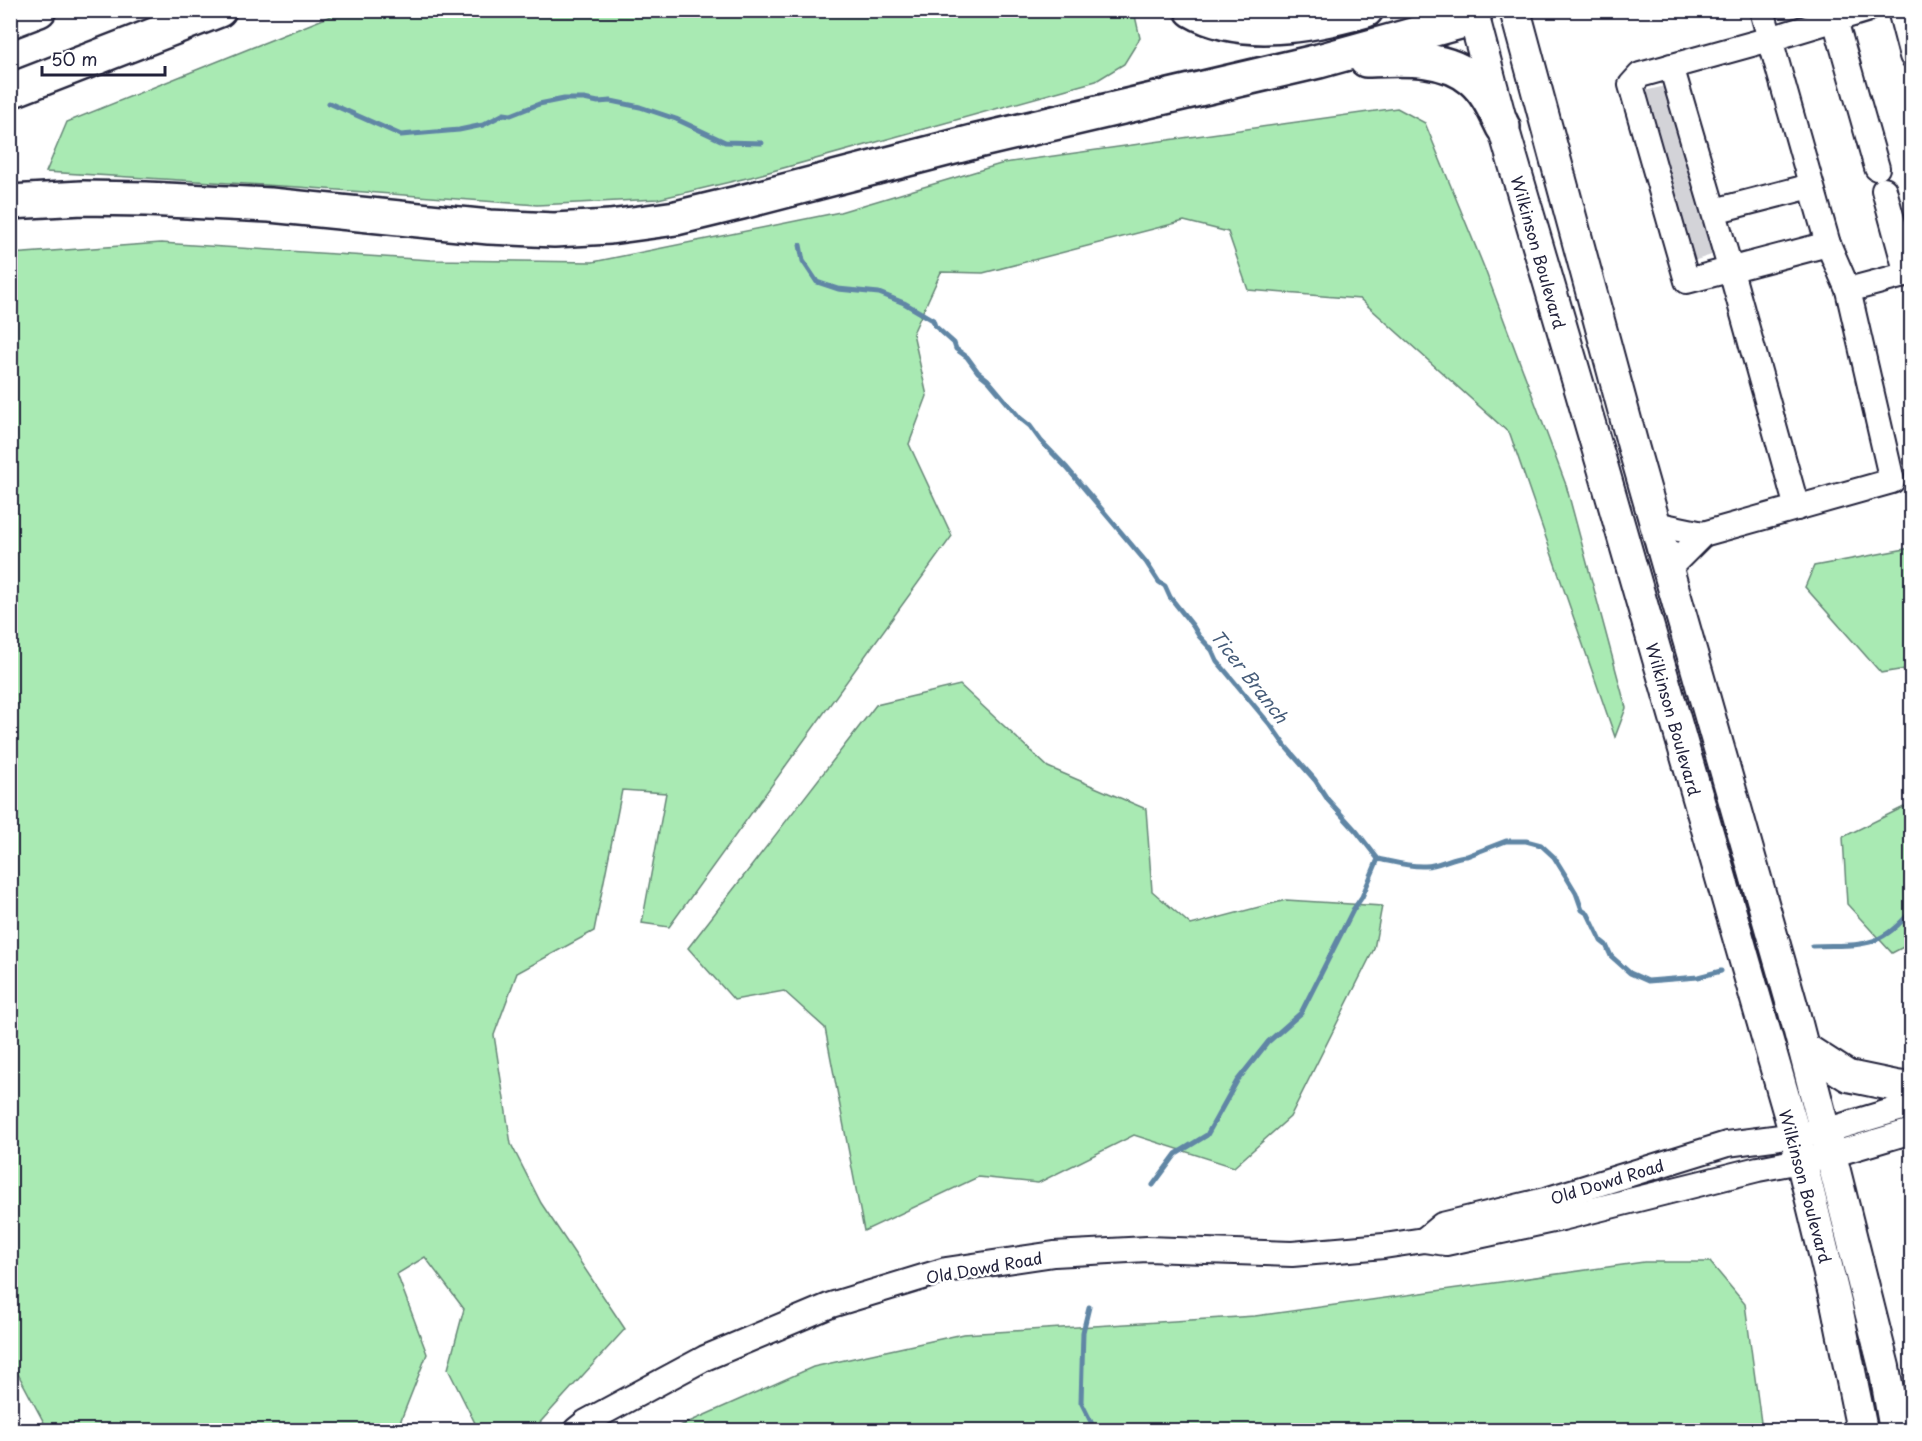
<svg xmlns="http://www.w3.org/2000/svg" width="1922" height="1441" viewBox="0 0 1922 1441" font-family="'Playpen Sans',sans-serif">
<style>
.green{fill:#a9eab3;stroke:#668677;stroke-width:1.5}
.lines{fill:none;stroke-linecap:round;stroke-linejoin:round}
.stream{stroke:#6086a5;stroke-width:5}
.minor-tunnel{stroke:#d3d3d8;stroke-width:24;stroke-dasharray:24 12;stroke-linecap:butt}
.minor-casing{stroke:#22223b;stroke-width:28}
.major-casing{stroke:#22223b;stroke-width:34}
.highway-casing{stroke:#22223b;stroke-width:38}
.minor{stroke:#fff;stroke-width:24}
.major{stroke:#fff;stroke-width:30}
.highway{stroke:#fff;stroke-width:33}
.labels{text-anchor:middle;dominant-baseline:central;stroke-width:5;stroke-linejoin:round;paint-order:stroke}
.street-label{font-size:16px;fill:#22223b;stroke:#fff}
.water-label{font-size:18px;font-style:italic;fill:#465c79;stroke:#fff}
</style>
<rect width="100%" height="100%" fill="#fff"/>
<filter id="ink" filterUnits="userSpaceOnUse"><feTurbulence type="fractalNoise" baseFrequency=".0167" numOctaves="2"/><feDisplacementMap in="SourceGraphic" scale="12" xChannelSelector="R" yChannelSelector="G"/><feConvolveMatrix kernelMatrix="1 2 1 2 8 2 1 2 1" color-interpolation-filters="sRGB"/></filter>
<g filter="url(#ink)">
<!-- green -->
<g class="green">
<polygon points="1134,11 1140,38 1124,64 1096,81 751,177 658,199 537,205 298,187 46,172 67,122 343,11"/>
<polygon points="1397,108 1425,123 1484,267 1566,485 1626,708 1615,737 1510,434 1360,299 1248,290 1228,232 1184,221 983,273 941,272 913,333 927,396 909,444 952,536 669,927 642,923 666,793 622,790 594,931 517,973 494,1035 511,1144 541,1203 625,1329 533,1430 478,1429 448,1369 464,1309 425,1257 397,1274 427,1354 397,1430 48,1430 10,1359 11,254 161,243 431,260 593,262 840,212 1004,163"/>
<polygon points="1911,548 1911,668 1881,673 1805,587 1814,566"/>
<polygon points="960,685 1048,767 1146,809 1152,891 1191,925 1286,900 1382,906 1374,949 1290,1117 1234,1167 1134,1135 1038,1183 978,1177 864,1231 825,1028 784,991 734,1000 688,948 876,705"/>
<polygon points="1911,795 1911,943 1892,953 1847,904 1843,837 1910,804"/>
<polygon points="1644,1262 1710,1262 1745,1304 1762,1430 671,1430 813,1367 963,1334 1255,1316"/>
</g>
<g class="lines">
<!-- stream -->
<g class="stream">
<polyline points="329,103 401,135 459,130 483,125 504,114 511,115 539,104 564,99 584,99 598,102 611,101 640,107 676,119 725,142 762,143"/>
<path d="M 800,245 L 803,261 L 817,282 L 838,289 L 879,293 L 904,303 L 933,320 L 935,326 L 954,343 L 956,349 L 967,357 L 978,372 L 988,380 L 1020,418 L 1030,426 L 1041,441 L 1067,468 L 1146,562 L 1159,582 L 1165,586 L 1170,597 L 1193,626 L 1199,636 L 1212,650 L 1217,661 L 1272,727 L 1286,747 L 1315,780 L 1328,800 L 1357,832 L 1378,859 C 1393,862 1410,867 1425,866 C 1440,866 1453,856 1467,856 L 1506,841 L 1526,841 L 1541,845 L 1554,857 L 1567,878 L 1576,893 L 1582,910 L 1588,914 L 1601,941 L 1606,945 L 1611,956 L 1630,973 L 1648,981 L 1698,977 L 1721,971"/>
<path d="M 1812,946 C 1860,944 1878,951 1912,910"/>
<polyline points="1153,1185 1176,1154 1207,1135 1237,1081 1268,1042 1301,1013 1353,910 1362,897 1378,859"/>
<polyline points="1089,1307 1083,1332 1081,1402 1095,1430"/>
</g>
<!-- minor-tunnel -->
<g class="minor-tunnel">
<polyline points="1646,103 1671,97"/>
<polyline points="1651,120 1678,114"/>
<polyline points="1657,140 1682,134"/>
<polyline points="1662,156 1688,151"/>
<polyline points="1669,177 1694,171"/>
<polyline points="1674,195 1698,188"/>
<polyline points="1678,212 1704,206"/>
<polyline points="1682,230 1707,224"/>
<polyline points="1688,250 1713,242"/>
</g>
<defs>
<g id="minor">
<polyline points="1762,10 1770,39 1640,75 1631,85 1687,281 1828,244"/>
<polyline points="1900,10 1912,56"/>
<polyline points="1835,20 1877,168"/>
<polyline points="1671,66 1731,271 1797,508"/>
<polyline points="1884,190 1907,274"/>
<polyline points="1714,211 1811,186"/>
<polyline points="1848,290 1912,273"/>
<polyline points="1655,524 1703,534 1892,481 1848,290 1828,244 1770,39 1866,10"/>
<polyline points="1668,569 1703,534"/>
<polyline points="1424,1240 1442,1225 1549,1199 1727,1144 1825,1131 1912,1105"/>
<polyline points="576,1430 586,1422 705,1358 831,1305 946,1270 1054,1254 1147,1249 1292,1254 1384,1246 1424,1240 1446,1243 1562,1218 1758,1169 1831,1155 1912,1131"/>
</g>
<g id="major">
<polyline points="1472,10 1503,127 1603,468 1795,1135 1837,1307 1862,1430"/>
<polyline points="1515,10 1633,446 1794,1012 1831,1155 1884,1367 1895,1430"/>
<polyline points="1803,1047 1848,1076 1901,1087 1912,1086"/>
</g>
<g id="highway">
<path d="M 1192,10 C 1242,39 1312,25 1366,10"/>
<polyline points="10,21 39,10"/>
<path d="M 1366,60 C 1400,59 1445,55 1473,80 C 1487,92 1495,111 1503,127"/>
<polyline points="10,91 219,10"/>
<polyline points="10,202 82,198 146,199 270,205 489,227 554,230 610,227 676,218 742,202 973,142 1319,61 1474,18"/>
</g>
</defs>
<!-- minor casing -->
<use href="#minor" class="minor-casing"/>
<!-- major casing -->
<use href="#major" class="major-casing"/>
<!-- highway casing -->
<use href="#highway" class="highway-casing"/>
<!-- minor -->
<use href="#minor" class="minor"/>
<!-- major -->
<use href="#major" class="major"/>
<!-- highway -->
<use href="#highway" class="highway"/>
</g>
</g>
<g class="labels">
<!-- street labels -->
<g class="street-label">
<text transform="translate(1539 252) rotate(74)">Wilkinson Boulevard</text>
<text transform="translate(1674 719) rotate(74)">Wilkinson Boulevard</text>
<text transform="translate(1607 1181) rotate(-17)">Old Dowd Road</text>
<text transform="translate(1806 1186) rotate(75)">Wilkinson Boulevard</text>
<text transform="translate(984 1267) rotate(-10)">Old Dowd Road</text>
</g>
<!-- water labels -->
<g class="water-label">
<text transform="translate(1250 676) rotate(52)">Ticer Branch</text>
</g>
</g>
<!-- margin -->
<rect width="1922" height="1441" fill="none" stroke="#fff" stroke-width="36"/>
<rect x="18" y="18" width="1886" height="1405" fill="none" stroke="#22223b" stroke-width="2" filter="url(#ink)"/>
<!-- scale -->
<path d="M42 66v9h123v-9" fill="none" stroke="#22223b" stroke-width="3"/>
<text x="51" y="66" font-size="18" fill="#22223b" stroke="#ffffff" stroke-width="4.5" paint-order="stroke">50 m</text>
</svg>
